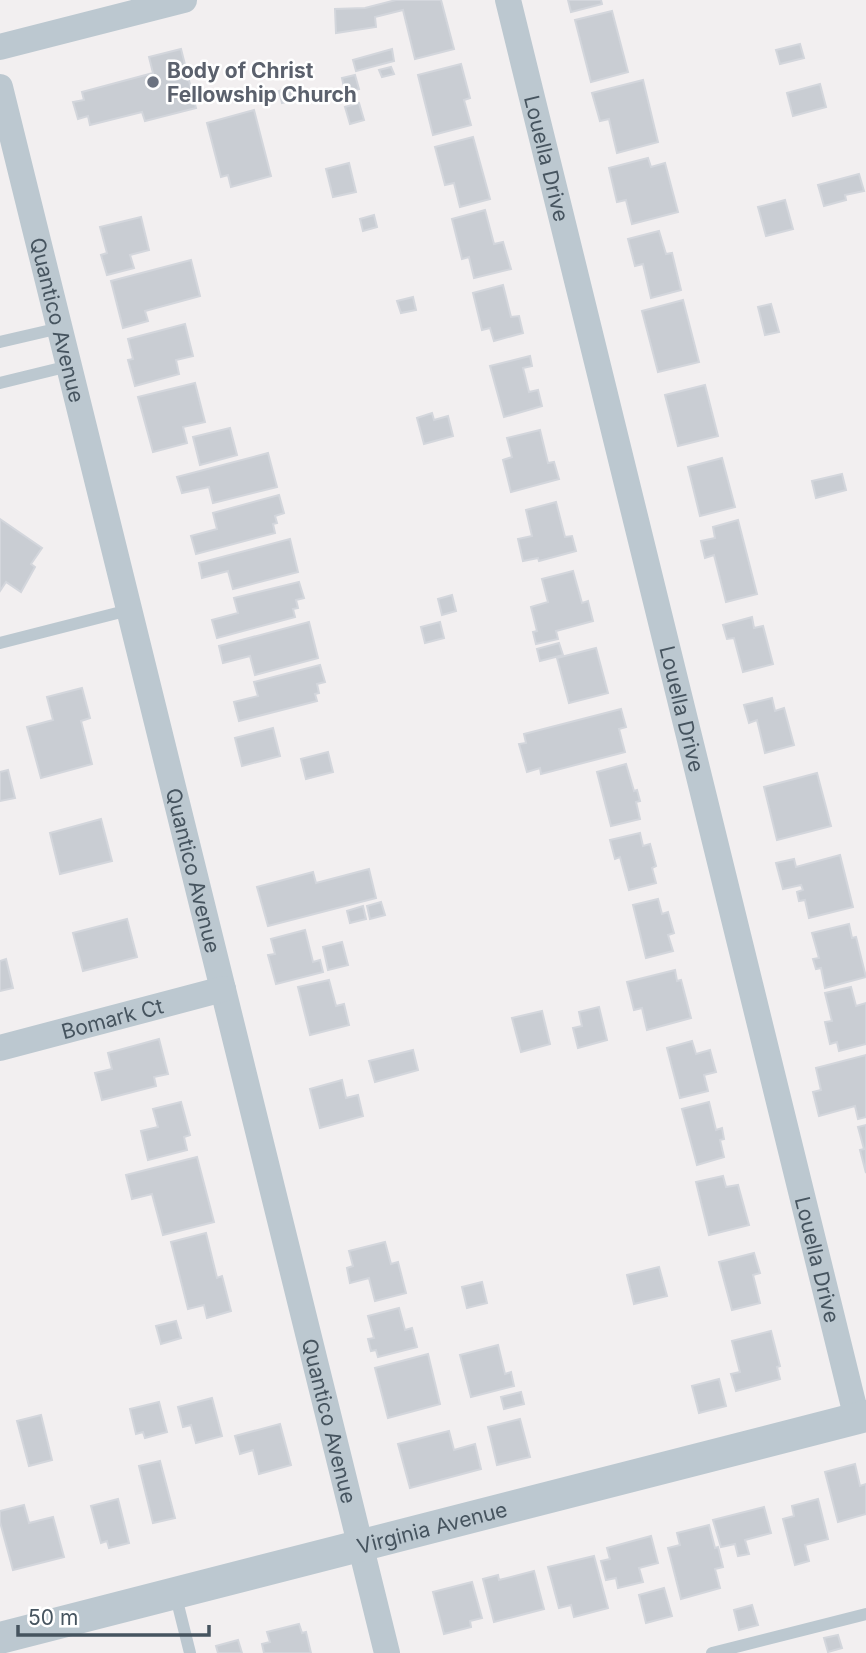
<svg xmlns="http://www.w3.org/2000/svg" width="866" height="1653" viewBox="0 0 866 1653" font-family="Inter,sans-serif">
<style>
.building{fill:#c9cdd3;stroke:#d3d6dc;stroke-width:2}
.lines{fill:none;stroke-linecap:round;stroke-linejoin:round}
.service{stroke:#bcc8d0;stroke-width:12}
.minor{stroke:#bcc8d0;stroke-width:26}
.tertiary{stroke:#bcc8d0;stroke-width:32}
.worship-dot{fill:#6b7280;stroke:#fff;stroke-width:2.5}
.labels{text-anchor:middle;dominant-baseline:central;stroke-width:5;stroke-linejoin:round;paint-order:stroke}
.worship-label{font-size:21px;font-weight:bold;fill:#5b616d;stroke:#fff;text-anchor:start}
.street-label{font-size:21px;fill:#46545f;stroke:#fff}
</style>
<rect width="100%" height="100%" fill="#f2eff0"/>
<!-- building -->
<g class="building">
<polygon points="396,0 441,0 454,49 415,59 403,10 375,17 376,27 336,33 335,9 365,8"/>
<polygon points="568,0 601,0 602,4 571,12"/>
<polygon points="612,11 628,72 591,82 575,20"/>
<polygon points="800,44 804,58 780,64 776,50"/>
<polygon points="181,49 196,108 145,121 142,112 90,125 88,116 78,119 73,102 84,100 82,92 153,73 149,57"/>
<polygon points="392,49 394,61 356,71 353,60"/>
<polygon points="461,64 470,98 464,100 471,125 433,135 418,75"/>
<polygon points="391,67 394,74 382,77 379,70"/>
<polygon points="355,75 359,89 345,93 342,78"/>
<polygon points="643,80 658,142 617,153 609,119 600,121 592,93"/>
<polygon points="820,84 826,107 793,116 787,93"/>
<polygon points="301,85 304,97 282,103 279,91"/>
<polygon points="359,103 364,120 350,124 345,107"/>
<polygon points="254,110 271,176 231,187 228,175 221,177 207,123"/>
<polygon points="473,137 490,199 460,207 454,183 445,185 435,147"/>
<polygon points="648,158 651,167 665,163 678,212 632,224 626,200 617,202 609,168"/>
<polygon points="349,163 356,192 333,197 326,169"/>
<polygon points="859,174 864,191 845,195 846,200 824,206 818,185"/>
<polygon points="785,200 793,229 766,236 758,207"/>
<polygon points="485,210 494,244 503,242 511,269 474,278 469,257 462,259 452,219"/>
<polygon points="374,215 377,227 363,231 360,219"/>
<polygon points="141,217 149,250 130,255 134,268 107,275 101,255 107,253 100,227"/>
<polygon points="659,231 666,254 672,253 681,290 651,298 643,264 635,266 628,239"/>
<polygon points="191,260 200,296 145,311 148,321 123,328 111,281"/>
<polygon points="503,285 511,317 519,316 523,333 494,341 490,328 482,330 473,293"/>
<polygon points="413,297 416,310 401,313 397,301"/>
<polygon points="683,300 699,362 658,372 642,311"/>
<polygon points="771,304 779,332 765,335 758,307"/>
<polygon points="185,324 193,356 176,360 179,374 135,386 128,360 133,359 128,339"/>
<polygon points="530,356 532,366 523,368 529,392 538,390 542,406 504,417 490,366"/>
<polygon points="195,383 205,422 183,427 187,443 153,452 138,397"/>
<polygon points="705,385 718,436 678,446 665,395"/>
<polygon points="432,413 434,420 448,416 453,436 424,444 417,418"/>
<polygon points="230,428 237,455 200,465 193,437"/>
<polygon points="540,430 548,463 554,462 559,479 511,492 503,460 512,457 507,438"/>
<polygon points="268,453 277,487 213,503 209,487 182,493 177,477"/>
<polygon points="722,458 735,507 700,516 688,467"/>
<polygon points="842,474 846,490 816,498 812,481"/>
<polygon points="279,495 284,513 275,516 277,523 273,524 275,533 196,554 191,536 217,529 213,513"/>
<polygon points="556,502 565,537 572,536 576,551 539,561 538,558 523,561 518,539 532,536 526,510"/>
<polygon points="0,519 42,548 31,564 35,567 21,592 6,582 0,591"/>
<polygon points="738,520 757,594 726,602 714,555 705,558 701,541 715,538 713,527"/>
<polygon points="290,539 298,572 233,589 228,571 202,578 199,563"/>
<polygon points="573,571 582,603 588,601 593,621 556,631 558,639 536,644 533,632 537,631 531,607 548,602 542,579"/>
<polygon points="299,582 304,598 296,600 298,608 293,609 295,617 217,638 212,620 238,613 234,598"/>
<polygon points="452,595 456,611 442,615 438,599"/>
<polygon points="752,617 754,628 763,626 773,664 743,672 734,638 727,639 723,625"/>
<polygon points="309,622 318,658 255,675 250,656 223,663 219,646"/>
<polygon points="440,622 444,638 425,643 421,627"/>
<polygon points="559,643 563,655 540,661 537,649"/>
<polygon points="596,648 608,693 569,703 557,658"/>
<polygon points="320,665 325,682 317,684 319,693 315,694 317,701 239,721 234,702 258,696 254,682"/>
<polygon points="82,688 90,718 81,721 92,764 41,778 27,727 53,720 47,697"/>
<polygon points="772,698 775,711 784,708 794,745 765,753 757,720 749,723 744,705"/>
<polygon points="621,709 626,727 619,729 625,752 541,774 540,768 527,772 519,744 526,743 524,734"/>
<polygon points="273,728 280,756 242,766 235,738"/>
<polygon points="328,752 333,772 306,779 301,759"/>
<polygon points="626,764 634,791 637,790 640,801 636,802 640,819 611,826 597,772"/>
<polygon points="8,770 15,798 0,801 0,772"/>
<polygon points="817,773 831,826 777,840 764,787"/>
<polygon points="101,819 112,861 60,874 50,833"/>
<polygon points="640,833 643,846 650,844 656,866 652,868 656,883 629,890 620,857 615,859 610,840"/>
<polygon points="840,855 853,907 809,918 805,900 799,901 797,892 803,890 801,885 783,889 776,863 794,859 796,867"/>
<polygon points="369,869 376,898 268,926 257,887 313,872 316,883"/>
<polygon points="658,899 662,914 668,912 674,933 668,935 673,951 646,958 633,905"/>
<polygon points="381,902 385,915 370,919 367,906"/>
<polygon points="363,906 366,919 350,923 347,911"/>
<polygon points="127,919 137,957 83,971 73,933"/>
<polygon points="849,924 852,938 856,937 866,977 825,988 821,968 816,969 813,959 819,958 812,933"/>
<polygon points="305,930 313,962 320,960 323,972 276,984 268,955 275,954 271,939"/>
<polygon points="342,942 348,965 328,970 323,947"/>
<polygon points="6,959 13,988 0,991 0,961"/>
<polygon points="675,970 677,981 681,980 691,1018 647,1030 642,1008 634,1010 627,982"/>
<polygon points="329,980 336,1006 344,1004 349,1025 310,1035 298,987"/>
<polygon points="851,987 856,1006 866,1003 866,1044 839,1051 837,1042 830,1044 825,1022 832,1021 825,993"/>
<polygon points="599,1007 607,1040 578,1048 573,1028 582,1026 579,1012"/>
<polygon points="542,1011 550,1044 521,1052 512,1018"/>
<polygon points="159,1039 168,1074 154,1077 156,1086 102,1100 95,1073 112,1069 108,1053"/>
<polygon points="692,1041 696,1054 710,1050 716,1072 704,1075 708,1091 680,1098 667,1048"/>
<polygon points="413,1050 418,1070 375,1082 369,1061"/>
<polygon points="866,1055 866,1117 858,1119 855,1106 819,1116 813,1092 821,1090 816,1068"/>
<polygon points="342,1080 346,1098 358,1095 363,1116 320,1128 310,1089"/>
<polygon points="181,1102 190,1135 184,1137 187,1150 148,1160 141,1131 158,1127 153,1109"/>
<polygon points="709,1102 716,1130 722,1128 724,1139 720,1140 724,1157 697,1165 682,1109"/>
<polygon points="866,1125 866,1173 860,1150 864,1149 858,1127"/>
<polygon points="197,1157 214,1222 163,1235 152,1194 132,1199 126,1175"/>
<polygon points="723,1176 726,1187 738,1185 749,1225 709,1235 696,1182"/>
<polygon points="206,1233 217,1278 222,1276 231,1311 207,1318 204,1305 188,1309 171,1242"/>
<polygon points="385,1242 391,1264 398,1262 406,1293 375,1301 369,1278 350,1283 347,1268 353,1266 349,1251"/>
<polygon points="754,1253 760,1273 753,1275 760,1303 732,1310 719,1262"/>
<polygon points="659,1267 667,1296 634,1304 627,1275"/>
<polygon points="482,1282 487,1303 467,1308 462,1287"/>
<polygon points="399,1308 405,1330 412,1328 417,1347 378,1357 376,1350 371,1351 368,1339 374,1338 368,1316"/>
<polygon points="176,1321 181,1338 161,1344 156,1326"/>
<polygon points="771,1331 780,1366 777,1367 780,1379 736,1391 731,1374 740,1372 732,1341"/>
<polygon points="498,1345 505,1374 511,1372 514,1386 471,1397 460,1355"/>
<polygon points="428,1354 440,1404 388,1418 375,1368"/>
<polygon points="719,1379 726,1406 699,1413 692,1386"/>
<polygon points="521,1392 524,1404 504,1409 501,1397"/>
<polygon points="212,1398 222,1436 196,1443 191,1425 183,1427 178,1407"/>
<polygon points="159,1402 167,1432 145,1438 143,1432 136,1434 130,1409"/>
<polygon points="41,1415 52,1460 29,1466 17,1421"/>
<polygon points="520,1419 530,1457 497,1465 488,1427"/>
<polygon points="280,1424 291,1465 259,1474 253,1450 240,1454 235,1436"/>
<polygon points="449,1431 454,1450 475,1444 481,1469 410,1488 398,1444"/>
<polygon points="160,1461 175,1518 153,1523 139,1466"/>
<polygon points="855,1464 860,1486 866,1484 866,1514 838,1522 825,1472"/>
<polygon points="118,1499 129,1543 109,1548 107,1541 101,1543 91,1506"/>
<polygon points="818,1499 828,1539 805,1545 809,1561 795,1565 783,1519 794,1516 792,1506"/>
<polygon points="24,1505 29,1523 53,1517 64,1557 13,1570 0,1522 0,1511"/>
<polygon points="764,1507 771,1533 745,1540 749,1554 738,1556 735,1544 721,1547 713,1520"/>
<polygon points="709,1525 715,1548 718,1547 723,1567 715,1569 720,1588 681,1599 668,1548 680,1545 677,1533"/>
<polygon points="651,1536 658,1563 639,1568 643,1582 618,1588 616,1578 606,1580 601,1561 610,1559 607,1548"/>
<polygon points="594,1556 608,1608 574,1617 571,1605 559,1608 548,1567"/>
<polygon points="534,1571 544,1609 494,1622 483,1579 498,1575 499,1580"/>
<polygon points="472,1582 482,1618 470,1621 471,1627 444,1634 433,1592"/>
<polygon points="664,1588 672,1616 646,1623 639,1595"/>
<polygon points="752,1605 758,1625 739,1630 734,1610"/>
<polygon points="299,1624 302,1633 306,1632 311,1653 264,1653 262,1644 270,1642 267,1632"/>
<polygon points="838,1635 842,1648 828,1652 824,1638"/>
<polygon points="238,1640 242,1653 218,1653 216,1646"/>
</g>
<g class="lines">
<!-- service -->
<g class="service">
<polyline points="0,342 60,328"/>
<polyline points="0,383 69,366"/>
<polyline points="0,643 129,610"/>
<polyline points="175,1593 190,1653"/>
<polyline points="712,1653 866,1614"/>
</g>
<!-- minor -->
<g class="minor">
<path id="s1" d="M 508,0 L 857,1419"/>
<polyline points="0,47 184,0"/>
<path id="s2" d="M 0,87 L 387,1653"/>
<path id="s3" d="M 0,1048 L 223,989"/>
</g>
<!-- tertiary -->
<path class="tertiary" id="s4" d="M 0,1638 L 866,1416"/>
</g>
<!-- markers -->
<circle class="worship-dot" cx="153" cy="82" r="7"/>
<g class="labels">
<!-- worship labels -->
<g class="worship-label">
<text x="167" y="70">Body of Christ<tspan x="167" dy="24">Fellowship Church</tspan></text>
</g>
<!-- street labels -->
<g class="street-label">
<text stroke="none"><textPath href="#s1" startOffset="163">Louella Drive</textPath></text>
<text stroke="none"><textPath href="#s2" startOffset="240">Quantico Avenue</textPath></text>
<text stroke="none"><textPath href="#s1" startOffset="730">Louella Drive</textPath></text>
<text stroke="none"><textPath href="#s2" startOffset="807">Quantico Avenue</textPath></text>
<text stroke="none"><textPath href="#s3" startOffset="116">Bomark Ct</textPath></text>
<text stroke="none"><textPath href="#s1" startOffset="1297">Louella Drive</textPath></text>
<text stroke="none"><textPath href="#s2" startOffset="1374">Quantico Avenue</textPath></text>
<text stroke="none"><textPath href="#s4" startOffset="446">Virginia Avenue</textPath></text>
</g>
</g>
<!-- scale -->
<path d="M18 1625v10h191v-10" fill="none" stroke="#46545f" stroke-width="3.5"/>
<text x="28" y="1625" font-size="21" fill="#46545f" stroke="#ffffff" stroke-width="5" paint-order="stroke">50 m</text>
</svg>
